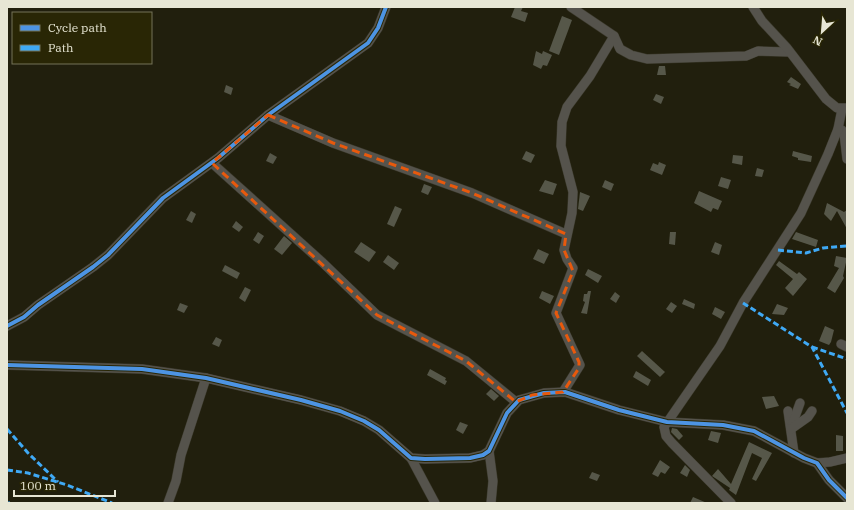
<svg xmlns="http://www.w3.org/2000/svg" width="854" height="510" viewBox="0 0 854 510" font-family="'IBM Plex Serif',serif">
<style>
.building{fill:#565749}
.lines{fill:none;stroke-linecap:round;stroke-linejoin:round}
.minor-casing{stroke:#3b392b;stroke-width:10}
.minor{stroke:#55534c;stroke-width:9}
.quiet{stroke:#3fa9f5;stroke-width:3;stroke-dasharray:6 3;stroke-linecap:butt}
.cycleway-casing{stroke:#292605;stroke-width:6}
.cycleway{stroke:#4d94e3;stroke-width:4}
.marked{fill:none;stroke:#e8590c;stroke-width:3;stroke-dasharray:8 5;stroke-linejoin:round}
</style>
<rect width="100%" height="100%" fill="#211f0d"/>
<!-- building -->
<g class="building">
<polygon points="515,7 523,7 521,11 528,13 525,22 511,17"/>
<polygon points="562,16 572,20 559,55 549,51"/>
<polygon points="536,51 542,54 543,51 552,55 547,66 543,65 541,69 533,65"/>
<polygon points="659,66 665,66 666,75 657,75"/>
<polygon points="791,77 801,84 798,89 789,85 791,84 787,82"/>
<polygon points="226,85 233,88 231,95 224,92"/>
<polygon points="656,94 664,97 661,104 653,100"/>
<polygon points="526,151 535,155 531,163 522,159"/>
<polygon points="793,151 812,156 811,162 798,160 798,158 792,156"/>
<polygon points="270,153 277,157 273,164 266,161"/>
<polygon points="733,155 743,156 742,165 732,163"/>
<polygon points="659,162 666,165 662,175 650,170 653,163 658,165"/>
<polygon points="757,168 764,170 762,177 755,176"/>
<polygon points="721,177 731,180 728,189 718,186"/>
<polygon points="545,180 557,184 553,195 539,191"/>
<polygon points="605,180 614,184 611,191 602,187"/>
<polygon points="424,184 432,187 428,195 421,192"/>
<polygon points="699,191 722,201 718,210 713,208 711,212 694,203"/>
<polygon points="580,192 590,196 583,211 578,209"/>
<polygon points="827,203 844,212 847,210 847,229 837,211 831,221 824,214"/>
<polygon points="395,206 402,209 394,227 387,224"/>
<polygon points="191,211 196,214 192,223 186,220"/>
<polygon points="236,221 243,227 239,232 232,227"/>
<polygon points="258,232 264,236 259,244 253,240"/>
<polygon points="670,232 676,232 675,245 669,244"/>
<polygon points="796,232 818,240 816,247 792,239"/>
<polygon points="284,236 292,243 282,255 274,249"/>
<polygon points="361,242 376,252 369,262 354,252"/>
<polygon points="715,242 722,245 719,255 711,252"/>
<polygon points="538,249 549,254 544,264 533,259"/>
<polygon points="388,255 399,263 394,270 383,262"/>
<polygon points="836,256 847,258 843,276 844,278 835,293 827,288 839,268 834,266"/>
<polygon points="779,261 797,274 799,272 807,279 793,296 785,288 793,279 776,265"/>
<polygon points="225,265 240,273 237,279 222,271"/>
<polygon points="588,269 602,276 598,283 585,275"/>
<polygon points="245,287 251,290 245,302 239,298"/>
<polygon points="542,291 554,296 550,304 539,298"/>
<polygon points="588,291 591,291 587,314 581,313 585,302 583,301 584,294 587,294"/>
<polygon points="615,292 620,296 616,303 610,299"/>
<polygon points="684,299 695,304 694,309 682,304"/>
<polygon points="671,302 677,306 672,313 666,309"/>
<polygon points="180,303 188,306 184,313 177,310"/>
<polygon points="777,304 788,308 784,315 772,314"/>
<polygon points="715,307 725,312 721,319 712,314"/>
<polygon points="825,326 834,330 831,342 829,345 819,341"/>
<polygon points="216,337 222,340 219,347 212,344"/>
<polygon points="642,351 665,372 660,377 637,356"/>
<polygon points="430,369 446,378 445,380 447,381 445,385 427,375"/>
<polygon points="636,371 651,380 648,386 633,377"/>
<polygon points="491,389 499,396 494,401 486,394"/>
<polygon points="774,396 779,406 766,409 762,397"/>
<polygon points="460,422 468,425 463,434 456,430"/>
<polygon points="672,428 677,429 683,436 679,440 671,432"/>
<polygon points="711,431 721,433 718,443 708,440"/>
<polygon points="836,435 843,436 843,451 836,451"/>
<polygon points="749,442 772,453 756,481 752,479 762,458 752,453 736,495 729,490 730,488 712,476 718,469 731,484"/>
<polygon points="660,460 670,467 665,474 661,472 658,477 652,474"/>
<polygon points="685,465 690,470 687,477 680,473"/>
<polygon points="592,472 600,475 597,481 589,478"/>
<polygon points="693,497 707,503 690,503"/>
</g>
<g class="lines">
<defs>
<g id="minor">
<polyline points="571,7 614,36 620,49 631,55 647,59 746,56 758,51 789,52"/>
<polyline points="753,7 762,21 787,48 826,99 837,108 847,108"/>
<polyline points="268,115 333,143 472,193 566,234"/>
<polyline points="838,129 842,130 844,134 847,159"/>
<polyline points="212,163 322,262 377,315 466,361 516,402"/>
<polyline points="7,326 24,317 38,305 93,267 108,255 163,198 218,158 268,115 368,43 378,28 386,7"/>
<polyline points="841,344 847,347"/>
<polyline points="7,365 142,369 206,378 301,400 340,411 364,421 379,430 411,458 425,459 470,458 483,455 489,451 507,413 519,400 544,393 565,392 619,410 667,422 723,425 754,431 804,458 817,463 829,480 847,498"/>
<polyline points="563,392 580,365 556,313 573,268 567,259 564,250 572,213 573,192 561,146 562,122 567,107 590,76 614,36"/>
<polyline points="788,411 794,453"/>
<polyline points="791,428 800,403"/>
<polyline points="791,429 808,417 812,411"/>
<polyline points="489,451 493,481 491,503"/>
<polyline points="411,458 435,503"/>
<polyline points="817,463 830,462 847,458"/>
<polyline points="168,503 176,481 181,455 206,378"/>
<polyline points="731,503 672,443 666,436 664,427 720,346 743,303 801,213 828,154 838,129 842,109"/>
</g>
</defs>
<!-- minor casing -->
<use href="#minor" class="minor-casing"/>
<!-- minor -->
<use href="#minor" class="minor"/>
<!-- quiet -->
<g class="quiet">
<polyline points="778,250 806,253 823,248 847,246"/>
<polyline points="743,303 812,347 847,413"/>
<polyline points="812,347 847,359"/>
<polyline points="7,429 28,453 58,482"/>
<polyline points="7,470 28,473 67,485 112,503"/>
<polyline points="7,503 10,503"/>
</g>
<defs>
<g id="cycleway">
<polyline points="7,326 24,317 38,305 93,267 108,255 163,198 218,158 268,115 368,43 378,28 386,7"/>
<polyline points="7,365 142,369 206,378 301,400 340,411 364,421 379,430 411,458 425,459 470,458 483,455 489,451 507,413 519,400 544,393 565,392 619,410 667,422 723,425 754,431 804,458 817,463 829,480 847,498"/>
</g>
</defs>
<!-- cycleway casing -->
<use href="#cycleway" class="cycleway-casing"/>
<!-- cycleway -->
<use href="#cycleway" class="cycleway"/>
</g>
<!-- marked area -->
<path class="marked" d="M 268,115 L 333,143 L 472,193 L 566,234 L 564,250 L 573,271 L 556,313 L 579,362 L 579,368 L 563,392 L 532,395 L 516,402 L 466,361 L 377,315 L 212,163 Z"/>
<!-- border -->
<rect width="854" height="510" fill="none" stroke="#e7e6d4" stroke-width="16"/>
<!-- legend -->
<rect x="12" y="12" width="140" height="52" fill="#292605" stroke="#757358"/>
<rect x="20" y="25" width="20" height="6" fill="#4d94e3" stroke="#757358"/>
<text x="48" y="32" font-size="12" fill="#e7e6d4">Cycle path</text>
<rect x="20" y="45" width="20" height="6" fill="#3fa9f5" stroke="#757358"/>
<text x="48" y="52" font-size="12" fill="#e7e6d4">Path</text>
<!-- north arrow -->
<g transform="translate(822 32) rotate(206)" stroke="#292605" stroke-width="3" paint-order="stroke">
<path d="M0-3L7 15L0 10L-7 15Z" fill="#e7e6d4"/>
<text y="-6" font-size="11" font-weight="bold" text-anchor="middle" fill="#e7e6d4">N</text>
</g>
<!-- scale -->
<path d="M14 490v6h101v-6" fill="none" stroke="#e7e6d4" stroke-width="2"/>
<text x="20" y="490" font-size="12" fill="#e7e6d4" stroke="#292605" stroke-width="3" paint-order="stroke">100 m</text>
</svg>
